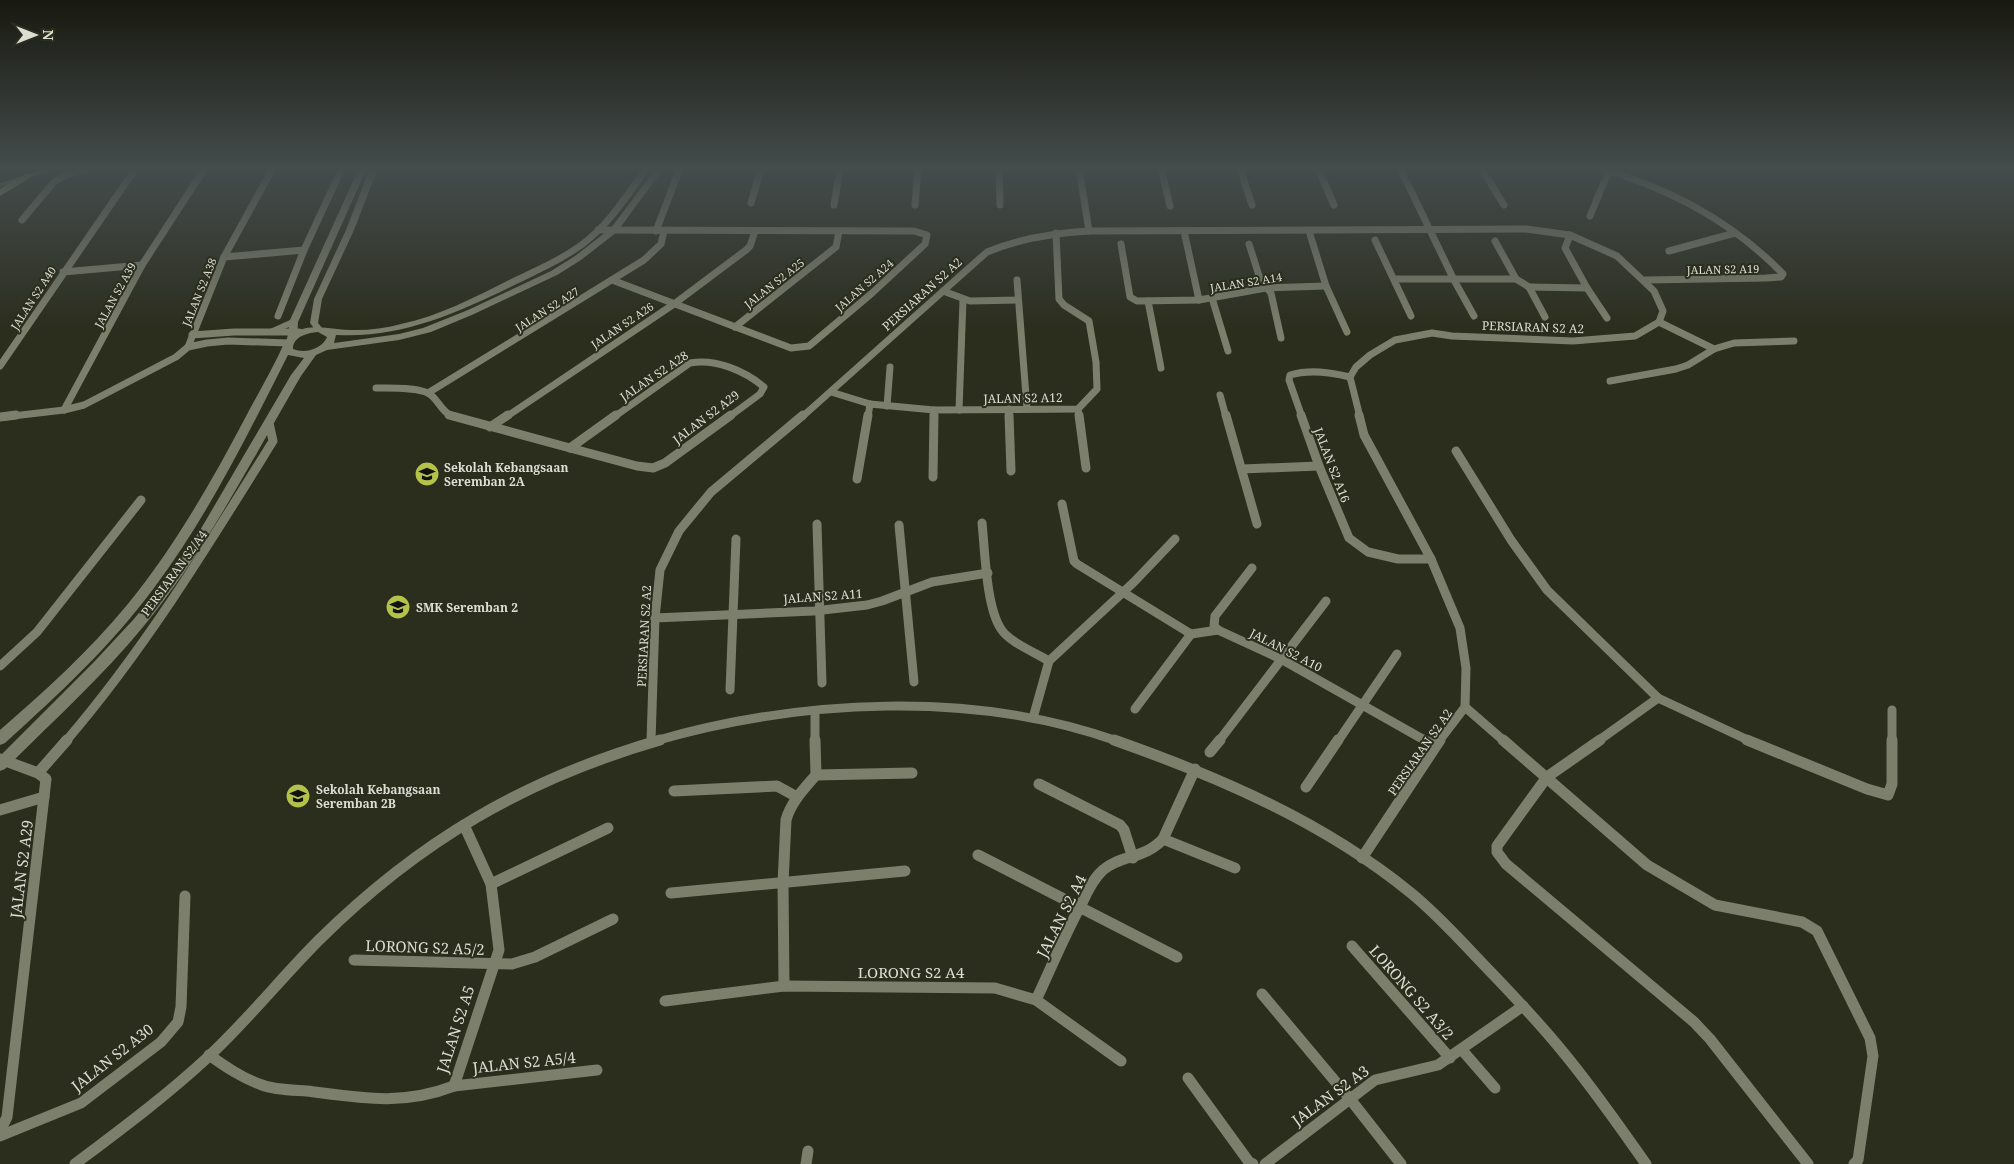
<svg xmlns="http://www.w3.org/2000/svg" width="2014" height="1164" viewBox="0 0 2014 1164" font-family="'Noto Serif',serif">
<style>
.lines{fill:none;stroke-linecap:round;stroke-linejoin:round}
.minor-far2{stroke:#7c7f6c;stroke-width:7}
.minor-far1{stroke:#7c7f6c;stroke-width:9}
.minor{stroke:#7c7f6c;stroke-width:11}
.tertiary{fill:#7c7f6c;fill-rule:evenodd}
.secondary{fill:#7c7f6c;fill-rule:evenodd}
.primary{fill:#a2aa74;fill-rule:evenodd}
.labels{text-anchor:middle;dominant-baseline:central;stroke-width:4;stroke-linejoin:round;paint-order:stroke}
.far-street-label{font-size:11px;fill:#dcded4;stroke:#2b2d1d}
.street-label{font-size:12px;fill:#dcded4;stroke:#2b2d1d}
.poi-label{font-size:12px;font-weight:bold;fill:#dcded4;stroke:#2b2d1d;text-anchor:start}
.near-street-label{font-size:15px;fill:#dcded4;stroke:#2b2d1d}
</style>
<rect width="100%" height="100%" fill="#2b2d1d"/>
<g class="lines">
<!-- minor-far2 -->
<g class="minor-far2">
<polyline points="999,168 1000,205"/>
<polyline points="1079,168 1089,231"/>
<polyline points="1161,168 1170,206"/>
<polyline points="1240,168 1252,205"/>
<polyline points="1318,168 1334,205"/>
<polyline points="1400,168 1454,280 1474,316"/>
<polyline points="1481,168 1504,205"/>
<path d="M 1599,168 C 1669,188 1732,221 1783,274 L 1781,277 L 1766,278 L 1645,280"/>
<polyline points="751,203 761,168"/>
<polyline points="834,205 840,168"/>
<polyline points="915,205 918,168"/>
<polyline points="1590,216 1609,170"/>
<polyline points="22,220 54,182 62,177 88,168"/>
<polyline points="598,230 914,231 927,235 925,244 871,294 809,346 791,348 612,280"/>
<polyline points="656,231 680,168"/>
<polyline points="1184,231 1199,300"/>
<polyline points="1309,231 1326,286 1347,332"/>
<polyline points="1570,235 1565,248 1587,288 1607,318"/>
<polyline points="1375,240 1411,316"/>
<polyline points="1495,241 1516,279 1529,287 1545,317"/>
<polyline points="1121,244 1130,297 1137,301 1199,300 1266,288 1326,286"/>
<polyline points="1249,244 1261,282 1271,293 1281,338"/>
<polyline points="1669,251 1735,233"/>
<polyline points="224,257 304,250"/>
<polyline points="63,272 142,265"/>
<polyline points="1394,279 1516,279"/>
<polyline points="1017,280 1027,409"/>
<polyline points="1529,287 1587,288"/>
<polyline points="943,291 970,301 1018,300"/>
<polyline points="1212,298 1228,351"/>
<polyline points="1148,301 1161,368"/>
<polyline points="278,316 304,250 342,168"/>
<polyline points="1659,322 1714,349"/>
<polyline points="735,327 836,247 839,231"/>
<polyline points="192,335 234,332 299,332"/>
<polyline points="188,347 224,257 273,168"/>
<polyline points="0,366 136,168"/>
<polyline points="1610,381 1676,369 1688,365 1714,349 1734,343 1794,341"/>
<path d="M 376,388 C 390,388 415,387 428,393 C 438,398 441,413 454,417"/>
<polyline points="831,392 870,404 934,410 1078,409 1097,389 1096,362 1089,321 1064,305 1059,299 1056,233"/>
<polyline points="428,393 644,260 661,244 664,231"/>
<polyline points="1220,395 1226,417"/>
<polyline points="887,406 890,367"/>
<polyline points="1009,409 1009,417"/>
<polyline points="1078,409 1079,417"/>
<polyline points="64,410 142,265 205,168"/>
<polyline points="959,410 963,300"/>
<polyline points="4,417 64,410 84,405 176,357 188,347 207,343 228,341 288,343"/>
<polyline points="506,417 674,304 746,250 750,246 755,231"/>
<path d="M 614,417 L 690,363 C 715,358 745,371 764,387 L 760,394 L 729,417"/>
<path d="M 802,417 L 987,252 C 1020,238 1054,233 1089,231 L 1526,229 L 1570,235 L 1617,256 L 1654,291 L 1663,311 L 1659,322 L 1635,336 L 1573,341 L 1452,336 L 1432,333 L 1395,340 L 1370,355 L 1356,367 L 1350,377 L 1360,417"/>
<polyline points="868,417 870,404"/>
<polyline points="934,417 934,410"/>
<path d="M 1302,417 L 1289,380 L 1290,375 C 1310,369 1330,372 1350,377"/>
</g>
<!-- minor-far1 -->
<g class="minor-far1">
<polyline points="449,415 570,448"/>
<polyline points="1009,415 1011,471"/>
<polyline points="1079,415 1086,468"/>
<polyline points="1226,415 1257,524"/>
<polyline points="1301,415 1319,466 1349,538 1368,552 1398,559 1431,559"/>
<polyline points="1359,415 1364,435 1431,559 1460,628 1466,668 1465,707 1439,741"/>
<polyline points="0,417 16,415"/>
<polyline points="490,427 508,415"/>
<polyline points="570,448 637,466 653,468 665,463 731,415"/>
<polyline points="570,448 616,415"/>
<polyline points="1456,451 1511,540 1547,590 1658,698 1750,741"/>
<polyline points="1242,469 1319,466"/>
<polyline points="933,477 934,415"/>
<polyline points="857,479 868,415"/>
<polyline points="1062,504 1074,561 1077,564 1191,634 1218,630 1281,659 1426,741"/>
<path d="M 982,523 C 985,550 986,607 1001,629 C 1009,642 1036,653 1049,661"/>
<polyline points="817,524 822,683"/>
<polyline points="899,525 914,682"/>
<polyline points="655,618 814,611 867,605 882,601 932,582 988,573"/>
<polyline points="1218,630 1214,626 1215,616 1252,568"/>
<polyline points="0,666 37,632 141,500"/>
<polyline points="730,690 736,539"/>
<polyline points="1465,707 1504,741"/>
<polyline points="1135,709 1191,634"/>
<polyline points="1892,710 1892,741"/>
<polyline points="815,711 815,741"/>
<polyline points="1033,718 1049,661 1134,582 1175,539"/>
<path d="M 66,741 C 145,649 209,544 273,441 L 269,423"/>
<polyline points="651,741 655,618 660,570 679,531 711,492 803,415"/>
<path d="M 655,741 C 800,699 974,690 1117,741"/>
<polyline points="1219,741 1326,601"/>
<polyline points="1338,741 1397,654"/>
<polyline points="1598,741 1658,698"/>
</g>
<!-- minor -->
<g class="minor">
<path d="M 1114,740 C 1219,777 1324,822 1411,893 C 1438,915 1460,940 1484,965 C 1511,993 1538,1021 1563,1052 C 1593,1088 1619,1126 1646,1164"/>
<polyline points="1424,740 1435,746"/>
<polyline points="1503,740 1647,865 1715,905 1802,922 1817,931 1870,1038 1873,1056 1858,1160 1854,1164"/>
<polyline points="1600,740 1547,777 1497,846 1497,852 1506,864 1694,1022 1710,1039 1808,1164"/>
<polyline points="1747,740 1867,789 1888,795 1892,784 1892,740"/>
<polyline points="1210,752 1220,740"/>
<polyline points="0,759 38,773 46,779 7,1117 0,1131"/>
<polyline points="38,773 67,740"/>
<polyline points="816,775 912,773"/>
<polyline points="1039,784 1120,825 1124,830 1133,858"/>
<polyline points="1306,787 1338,740"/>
<polyline points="674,791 777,786 797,797"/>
<polyline points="0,810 44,797"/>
<polyline points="1163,839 1235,868"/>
<polyline points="978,855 1177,957"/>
<polyline points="1362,858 1440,740"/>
<polyline points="491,884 608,828"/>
<polyline points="671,893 905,871"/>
<polyline points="1352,946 1450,1058"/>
<polyline points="354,960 512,964 535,957 613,919"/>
<path d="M 784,986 L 783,883 L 786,820 C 791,802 804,789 816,775 L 815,740"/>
<polyline points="1262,994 1350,1099 1401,1164"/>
<path d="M 1036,1000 C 1051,968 1065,934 1082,903 C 1087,892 1093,879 1103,870 C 1120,855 1145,859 1163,839 L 1195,769"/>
<polyline points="665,1001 784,986 995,988 1036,1000 1121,1061"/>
<polyline points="1462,1050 1495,1088"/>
<path d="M 209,1055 C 226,1067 242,1078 262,1085 C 275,1090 293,1090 307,1091 C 361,1098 402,1106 454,1086 L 597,1070"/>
<polyline points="1188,1078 1249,1162 1253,1164"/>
<polyline points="454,1086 499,950 491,884 464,825"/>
<polyline points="0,1136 81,1103 161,1042 178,1022 181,1007 185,896"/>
<path d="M 75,1164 C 120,1130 166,1096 207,1058 C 247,1021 281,978 319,940 C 419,841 525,779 660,740"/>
<polyline points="806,1164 808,1151"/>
<polyline points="1265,1164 1375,1080 1438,1065 1523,1006"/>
</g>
<!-- tertiary -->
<g class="tertiary">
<polygon points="49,168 60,168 0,187 0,183"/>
<polygon points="359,168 367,168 298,322 297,339 292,342 287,339 289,327 276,333 270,333 270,329 290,320"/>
<polygon points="370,168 378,168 354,230 322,299 318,323 323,329 319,332 316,331 310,323 314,299 346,230"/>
</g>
<!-- secondary -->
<path class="secondary" d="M 643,168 L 651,168 C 634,192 617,219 594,239 C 574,257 547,269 523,281 C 463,310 404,339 336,335 L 334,343 L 399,334 L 423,328 L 468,310 L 551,271 L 575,256 L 611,228 L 656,168 L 664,168 L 617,232 L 581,260 L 557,275 L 474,314 L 431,332 L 399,340 L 327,350 L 316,355 L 301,376 C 251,461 206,551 143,627 C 101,678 51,723 5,769 L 0,771 L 0,756 L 93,663 L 133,620 L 158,590 L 199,532 L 291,375 L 304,358 L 288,355 C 248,434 208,516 154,588 C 111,646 58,695 5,743 L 0,745 L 0,730 C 45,691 89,651 127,605 C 173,549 209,486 243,422 C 257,395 273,369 285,341 C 302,318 332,331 356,330 C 371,330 386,328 401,324 C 439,316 475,297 509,280 C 538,266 570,253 594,230 C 613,212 627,188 643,168 ZM 318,332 L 327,337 C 322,349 305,354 293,349 C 293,336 308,333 318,332 Z"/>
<!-- primary -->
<polygon class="primary" points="27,173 31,176 30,178 0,196 0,189"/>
</g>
<!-- sky -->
<linearGradient id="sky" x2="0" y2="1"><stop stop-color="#181910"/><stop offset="0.51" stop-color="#444c4c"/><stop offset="1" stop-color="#444c4c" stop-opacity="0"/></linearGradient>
<rect width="2014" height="331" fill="url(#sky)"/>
<!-- icons -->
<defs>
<symbol id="school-disc" viewBox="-11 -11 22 22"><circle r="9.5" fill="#b4c24a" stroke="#2b2d1d"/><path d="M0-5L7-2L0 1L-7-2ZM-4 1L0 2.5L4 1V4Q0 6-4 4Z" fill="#111"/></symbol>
</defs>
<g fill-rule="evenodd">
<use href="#school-disc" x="413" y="460" width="28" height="28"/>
<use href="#school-disc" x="384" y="593" width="28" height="28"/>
<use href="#school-disc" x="284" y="782" width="28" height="28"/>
</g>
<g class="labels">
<!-- far-street labels -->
<g class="far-street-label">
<text transform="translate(1723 269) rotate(-1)">JALAN S2 A19</text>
<text transform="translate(1246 282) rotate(-9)">JALAN S2 A14</text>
<text transform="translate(774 283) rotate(-38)">JALAN S2 A25</text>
<text transform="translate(864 285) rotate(-41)">JALAN S2 A24</text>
<text transform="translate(199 292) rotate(-68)">JALAN S2 A38</text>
<text transform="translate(115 295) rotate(-61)">JALAN S2 A39</text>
<text transform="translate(33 298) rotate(-57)">JALAN S2 A40</text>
<text transform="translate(547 309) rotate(-32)">JALAN S2 A27</text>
<text transform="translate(622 325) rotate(-34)">JALAN S2 A26</text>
</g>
<!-- street labels -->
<g class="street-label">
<text transform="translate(922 294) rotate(-42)">PERSIARAN S2 A2</text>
<text transform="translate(1533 327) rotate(2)">PERSIARAN S2 A2</text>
<text transform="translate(654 376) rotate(-34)">JALAN S2 A28</text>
<text transform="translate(1023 398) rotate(-1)">JALAN S2 A12</text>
<text transform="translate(706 417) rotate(-37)">JALAN S2 A29</text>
<text transform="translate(1332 465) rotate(69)">JALAN S2 A16</text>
<text transform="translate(174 573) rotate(-54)">PERSIARAN S2/A4</text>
<text transform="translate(823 596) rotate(-4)">JALAN S2 A11</text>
<text transform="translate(644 636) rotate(-87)">PERSIARAN S2 A2</text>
<text transform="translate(1286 650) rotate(27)">JALAN S2 A10</text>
<text transform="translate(1420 752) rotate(-55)">PERSIARAN S2 A2</text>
</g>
<!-- poi labels -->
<g class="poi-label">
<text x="444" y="467">Sekolah Kebangsaan<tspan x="444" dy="14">Seremban 2A</tspan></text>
<text x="416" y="607">SMK Seremban 2</text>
<text x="316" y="789">Sekolah Kebangsaan<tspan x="316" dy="14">Seremban 2B</tspan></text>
</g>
<!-- near-street labels -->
<g class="near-street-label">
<text transform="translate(21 869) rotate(-83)">JALAN S2 A29</text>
<text transform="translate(1061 916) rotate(-63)">JALAN S2 A4</text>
<text transform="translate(425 947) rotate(2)">LORONG S2 A5/2</text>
<text x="911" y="972">LORONG S2 A4</text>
<text transform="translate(1412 992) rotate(49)">LORONG S2 A3/2</text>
<text transform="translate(455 1029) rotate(-72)">JALAN S2 A5</text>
<text transform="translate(112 1057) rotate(-38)">JALAN S2 A30</text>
<text transform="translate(524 1062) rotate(-6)">JALAN S2 A5/4</text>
<text transform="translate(1330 1095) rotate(-36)">JALAN S2 A3</text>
</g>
</g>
<!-- north arrow -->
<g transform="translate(35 35) rotate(90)" stroke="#2b2d1d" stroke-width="4" paint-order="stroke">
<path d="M0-4L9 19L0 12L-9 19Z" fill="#dcded4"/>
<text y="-8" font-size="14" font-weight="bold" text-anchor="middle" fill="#dcded4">N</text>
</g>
</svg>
